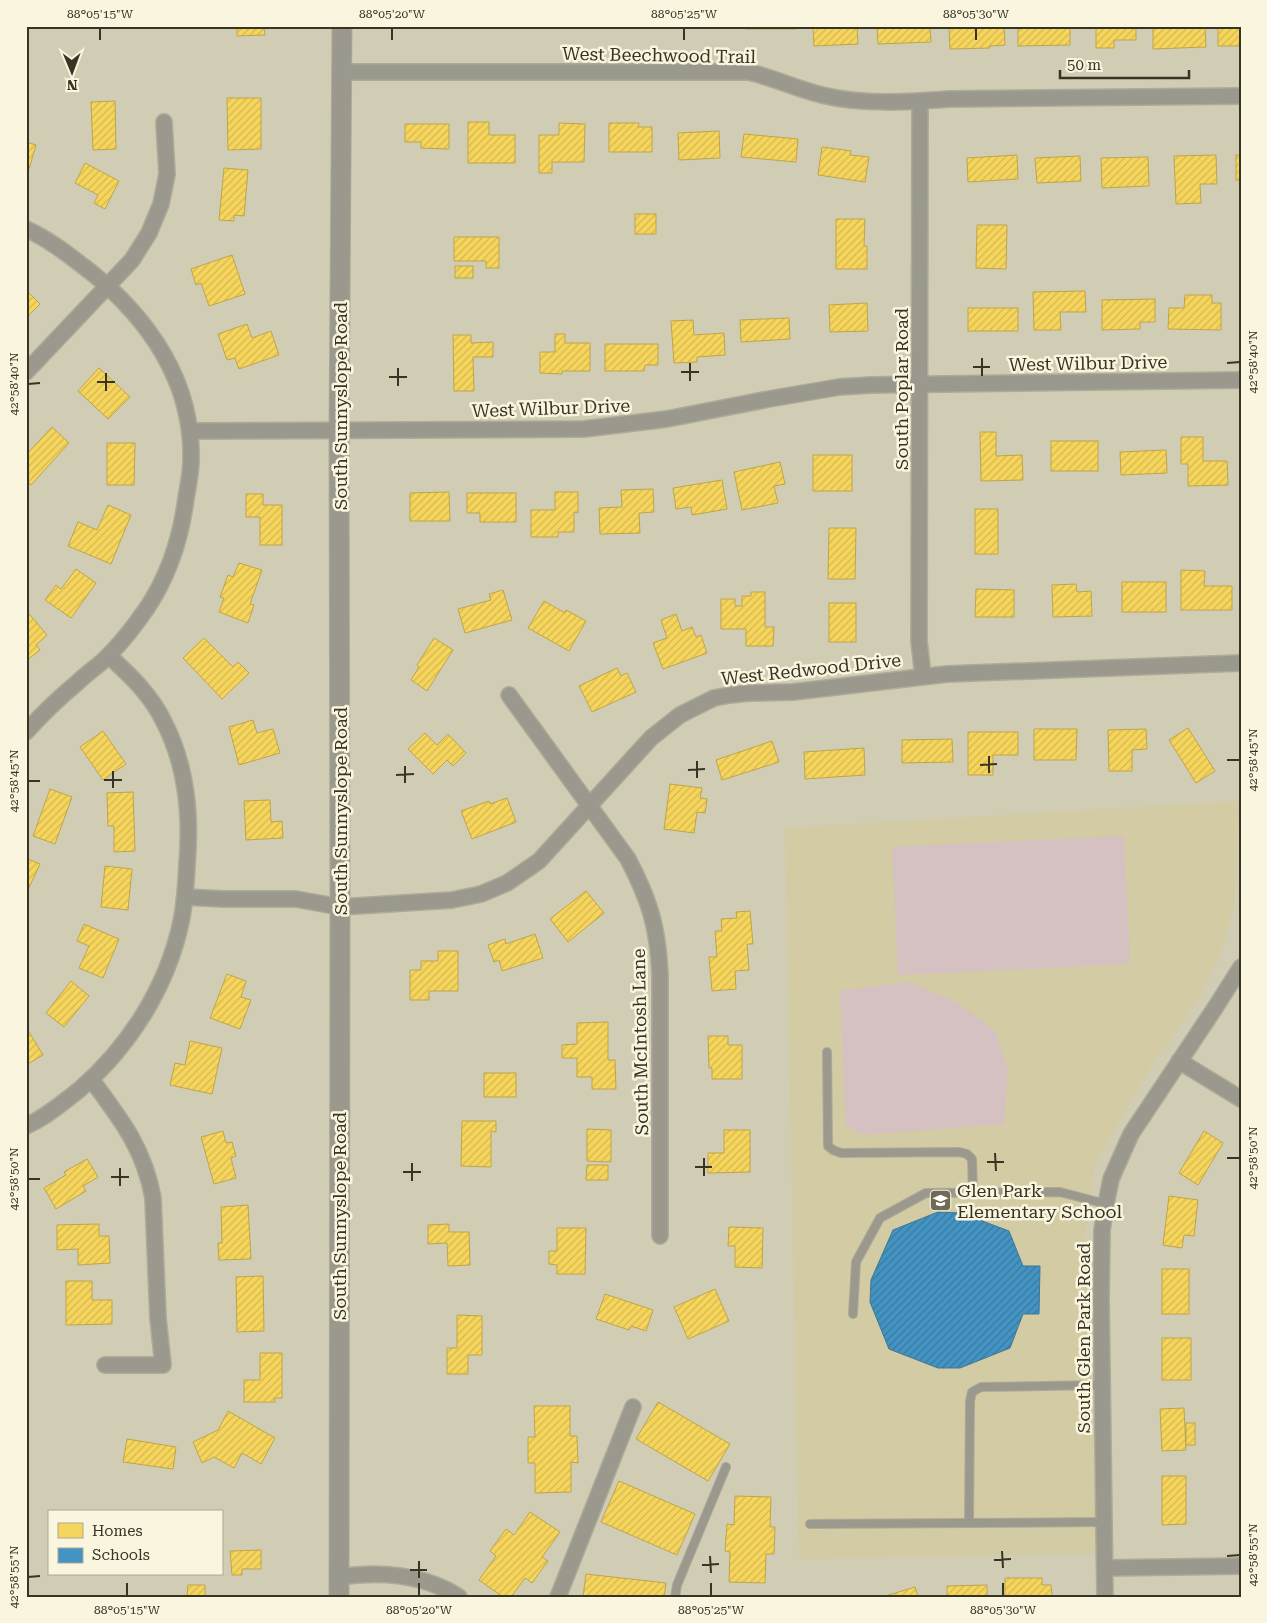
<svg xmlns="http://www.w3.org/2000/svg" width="1267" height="1623" viewBox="0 0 1267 1623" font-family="'Roboto Serif',serif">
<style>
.built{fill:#d2cba3}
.park{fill:#d5c0c2}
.homes{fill:url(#homes-hatch);stroke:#bda54b}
.schools{fill:url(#schools-hatch);stroke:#407693}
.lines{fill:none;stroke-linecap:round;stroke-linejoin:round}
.service-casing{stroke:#adaa97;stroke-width:10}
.minor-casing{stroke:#adaa97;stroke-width:18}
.tertiary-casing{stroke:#adaa97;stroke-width:21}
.service{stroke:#9b998e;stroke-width:8}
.minor{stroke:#9b998e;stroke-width:15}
.tertiary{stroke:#9b998e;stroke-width:19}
.ticks{fill:none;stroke:#383423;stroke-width:2}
.labels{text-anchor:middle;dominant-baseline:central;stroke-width:5;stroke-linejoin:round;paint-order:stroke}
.street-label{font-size:18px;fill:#383423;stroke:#faf5df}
.poi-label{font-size:18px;fill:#383423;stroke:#faf5df;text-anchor:start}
.neatline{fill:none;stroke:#383423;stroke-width:2}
.ticks-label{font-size:12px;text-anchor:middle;fill:#383423}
</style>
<defs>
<pattern id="homes-hatch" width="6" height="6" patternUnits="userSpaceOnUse" patternTransform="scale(1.25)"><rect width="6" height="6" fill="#f6d55c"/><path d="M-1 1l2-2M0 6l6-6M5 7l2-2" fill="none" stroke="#d4b750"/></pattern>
<pattern id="schools-hatch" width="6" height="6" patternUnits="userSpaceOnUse" patternTransform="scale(1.25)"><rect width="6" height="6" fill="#4393c3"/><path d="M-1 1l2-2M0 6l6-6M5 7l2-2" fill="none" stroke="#39799e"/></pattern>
</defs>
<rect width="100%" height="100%" fill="#d1cdb5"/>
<!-- built -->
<polygon class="built" points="1239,801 1235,902 1223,947 1199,998 1152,1065 1095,1164 1085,1237 1098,1554 799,1559 785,828"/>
<!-- park -->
<g class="park">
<polygon points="1124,836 1130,964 898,975 892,847"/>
<polygon points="909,982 958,1003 995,1031 1008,1070 1004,1124 863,1135 846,1125 840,991"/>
</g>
<!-- homes -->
<g class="homes">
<polygon points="237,26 276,26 276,27 264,28 265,35 237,36"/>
<rect x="634" y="26" width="21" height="2"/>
<rect x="696" y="26" width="27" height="2"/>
<rect x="746" y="26" width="49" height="3"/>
<polygon points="813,26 857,26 858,44 814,46"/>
<polygon points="877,26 930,26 931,42 878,44"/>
<polygon points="1004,26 1005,45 990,46 990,48 950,49 949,27"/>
<polygon points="1018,26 1070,26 1070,45 1018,46"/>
<polygon points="1096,26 1136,26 1136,40 1114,40 1114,48 1096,48"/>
<polygon points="1153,26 1205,26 1206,47 1153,49"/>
<rect x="1218" y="26" width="23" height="20"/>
<polygon points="227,98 261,98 261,149 228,150"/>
<polygon points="115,101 116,149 93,150 91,102"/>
<polygon points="468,122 489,122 489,135 515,135 515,163 468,163"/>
<polygon points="559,123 585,124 584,162 552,162 552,173 539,173 539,135 559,135"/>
<polygon points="609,123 639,123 638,127 652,127 652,152 609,152"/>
<polygon points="405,124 449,124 449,149 421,148 421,142 405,142"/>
<polygon points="719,131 720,158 679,160 678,133"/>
<polygon points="744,134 798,139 796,162 741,157"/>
<polygon points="26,142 36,145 29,169 26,168"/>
<polygon points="822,147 851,151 850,155 869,157 865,182 818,175"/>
<polygon points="1017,155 1018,179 968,182 967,158"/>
<polygon points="1216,155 1217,184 1200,184 1201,203 1176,204 1174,156"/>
<rect x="1236" y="155" width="5" height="25"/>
<polygon points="1080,156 1081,181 1037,183 1035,158"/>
<polygon points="1148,157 1149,186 1102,188 1101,158"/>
<polygon points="85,163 119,181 105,209 94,203 98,195 75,183"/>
<polygon points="224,168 248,170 244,216 234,215 234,221 219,220"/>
<rect x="635" y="214" width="21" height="20"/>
<polygon points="836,219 865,219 864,246 867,246 867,269 836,269"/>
<polygon points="977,225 1007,225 1006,269 976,268"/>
<polygon points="454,237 499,237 499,268 486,268 486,261 454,261"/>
<polygon points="232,255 245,294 209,306 201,283 196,285 191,269"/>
<rect x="455" y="266" width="18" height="12"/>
<polygon points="27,291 40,304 26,318 26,291"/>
<polygon points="1085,291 1086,312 1060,312 1061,330 1034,330 1033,292"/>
<polygon points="1185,295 1212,295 1212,303 1221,303 1221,330 1168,329 1169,308 1184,308"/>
<polygon points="1155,299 1155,322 1140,322 1140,329 1102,330 1102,300"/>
<polygon points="867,303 868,331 830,332 829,305"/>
<rect x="968" y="308" width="50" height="23"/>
<polygon points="789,318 790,339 741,342 740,320"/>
<polygon points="693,320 694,335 724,333 725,355 697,357 697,362 674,363 671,321"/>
<polygon points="247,324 252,338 271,331 279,355 239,369 235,358 227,360 218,334"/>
<polygon points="555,334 565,334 565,343 590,343 590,371 562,371 562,374 540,373 540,352 555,352"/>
<polygon points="453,335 471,335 471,343 493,342 493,357 473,357 474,391 454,391"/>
<polygon points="605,344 658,344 658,365 645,365 644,371 605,371"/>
<polygon points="99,368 130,397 108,419 78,391"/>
<polygon points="52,427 69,443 31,485 26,481 26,455"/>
<polygon points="980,432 996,432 996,456 1022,455 1023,480 981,481"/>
<polygon points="1181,437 1203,437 1203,461 1227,461 1228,485 1188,486 1188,464 1181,464"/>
<rect x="1051" y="441" width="47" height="30"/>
<polygon points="107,443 135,443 134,485 107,485"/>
<polygon points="1166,450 1167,473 1121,475 1120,452"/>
<rect x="813" y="455" width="39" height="36"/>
<polygon points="780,462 785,484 774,486 778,503 742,510 734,472"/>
<polygon points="722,480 727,509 692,515 691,507 676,509 673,488"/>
<polygon points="653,489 654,512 639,513 640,533 600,534 599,508 622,507 621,490"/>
<polygon points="449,492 450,521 410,521 410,493"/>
<polygon points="555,492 578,492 578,513 574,512 574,532 558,532 558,537 531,537 531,510 555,510"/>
<polygon points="467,493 516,493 516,522 480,522 480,513 467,513"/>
<polygon points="246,494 263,494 263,505 282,505 282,545 260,545 260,517 246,517"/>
<polygon points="108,505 131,515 111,564 68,546 78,522 97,530"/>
<rect x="975" y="509" width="23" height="45"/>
<polygon points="829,528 856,528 855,579 828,579"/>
<polygon points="239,563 262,570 250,604 254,605 248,623 219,612 224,598 220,597 228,575 233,577"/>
<polygon points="76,569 96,583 71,618 45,600 56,585 61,589"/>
<polygon points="1181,570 1205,571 1204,586 1232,586 1232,610 1181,610"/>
<rect x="1122" y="582" width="44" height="30"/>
<polygon points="1076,584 1077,592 1091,591 1092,616 1053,617 1052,585"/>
<polygon points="976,589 1014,590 1014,617 975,617"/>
<polygon points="503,590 512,620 465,633 458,609 491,600 489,594"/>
<polygon points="751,592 765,592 765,627 774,627 773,646 746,646 746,629 721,629 721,599 735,599 735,606 742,606 742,596 751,596"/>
<polygon points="544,601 565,613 566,610 586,621 569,651 528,628"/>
<rect x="829" y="603" width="27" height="39"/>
<polygon points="26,610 47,635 36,645 40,650 26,661"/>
<polygon points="676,614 682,631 692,627 696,637 701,635 707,653 663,669 653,643 667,638 661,620"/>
<polygon points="204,638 233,667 238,662 249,673 222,699 183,658"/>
<polygon points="434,638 453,650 427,691 411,680 419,667 417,665"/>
<polygon points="617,668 621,676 627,673 636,692 592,712 579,686"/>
<polygon points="253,720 257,733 273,729 280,753 239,765 229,727"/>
<polygon points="1188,728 1215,771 1196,783 1169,740"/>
<polygon points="1034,729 1077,729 1076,760 1034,760"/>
<polygon points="1146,729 1147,749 1132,750 1132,771 1109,771 1108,730"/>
<polygon points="103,731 126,764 103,780 80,747"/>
<polygon points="968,732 1018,732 1018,755 993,755 993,775 968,775"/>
<polygon points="425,733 437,745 448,734 466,753 453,766 447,760 433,774 408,749"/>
<polygon points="952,739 953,762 902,763 902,740"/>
<polygon points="772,741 779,762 722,780 716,760"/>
<polygon points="864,748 865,775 805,779 804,752"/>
<polygon points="670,784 702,788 700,798 707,799 705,813 697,812 694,833 664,829"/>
<polygon points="50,789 72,797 55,844 33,836"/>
<polygon points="133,792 135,851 114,852 114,826 108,826 107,793"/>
<polygon points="507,798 516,822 472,839 461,811 489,801 490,804"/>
<polygon points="270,800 271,822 282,821 283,838 246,840 244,801"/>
<polygon points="26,858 40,864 26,894"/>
<polygon points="105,866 132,869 128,910 101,907"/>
<polygon points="586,891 604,913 568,942 550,919"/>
<polygon points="750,911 753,944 747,944 749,970 735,971 736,989 712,991 709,957 717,957 715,931 722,931 721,919 737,918 736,912"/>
<polygon points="84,924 119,939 103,978 79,968 89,946 77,941"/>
<polygon points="535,934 543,958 502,971 499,960 494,962 488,945 505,939 506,944"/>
<polygon points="438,951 458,951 458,991 429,991 429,1000 410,1000 410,970 421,970 421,961 438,961"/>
<polygon points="227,974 246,981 241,997 251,1000 240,1029 210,1018"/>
<polygon points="71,981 89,996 64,1027 46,1013"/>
<polygon points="608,1022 608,1060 615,1060 616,1089 592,1089 592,1077 577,1077 577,1058 562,1058 562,1045 577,1044 577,1023"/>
<polygon points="26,1027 43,1055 26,1065"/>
<polygon points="708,1036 728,1036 728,1045 742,1045 742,1079 712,1079 712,1068 709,1068"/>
<polygon points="190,1041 222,1048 212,1094 170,1085 175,1063 185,1065"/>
<rect x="484" y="1073" width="32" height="24"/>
<polygon points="462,1121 496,1121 496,1132 491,1131 491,1167 461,1166"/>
<polygon points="587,1129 611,1130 611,1162 587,1161"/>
<polygon points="724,1130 750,1130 750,1172 708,1173 708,1153 724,1153"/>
<polygon points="223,1131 226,1143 232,1142 236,1156 231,1158 236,1178 214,1184 201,1137"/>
<polygon points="1204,1131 1223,1143 1198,1185 1179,1173"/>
<polygon points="87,1159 98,1177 83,1186 86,1191 56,1209 44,1188 66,1175 64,1172"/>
<polygon points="587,1165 608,1165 608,1180 586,1180"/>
<polygon points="1169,1196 1198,1200 1194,1236 1184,1235 1182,1248 1163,1245"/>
<polygon points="248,1205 251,1259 219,1260 218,1243 222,1243 221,1207"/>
<polygon points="99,1224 99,1236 109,1236 110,1263 78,1265 78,1249 57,1250 57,1225"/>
<polygon points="449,1224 449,1232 469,1232 470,1265 448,1266 447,1243 428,1244 428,1225"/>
<polygon points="729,1227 763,1228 762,1268 735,1267 735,1246 728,1246"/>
<polygon points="557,1228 586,1228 585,1274 557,1274 557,1265 549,1264 549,1251 557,1251"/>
<rect x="1162" y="1269" width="27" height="45"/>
<polygon points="263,1276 264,1331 237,1332 236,1277"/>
<polygon points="66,1281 92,1281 92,1300 112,1300 112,1324 66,1325"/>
<polygon points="715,1289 729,1321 688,1339 674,1307"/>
<polygon points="605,1294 653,1310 646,1331 631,1326 629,1330 596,1319"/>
<polygon points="457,1315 482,1316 482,1355 468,1355 468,1374 447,1374 447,1348 457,1348"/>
<rect x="1162" y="1338" width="29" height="42"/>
<polygon points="260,1353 282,1353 282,1398 274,1398 275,1402 244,1402 244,1380 260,1380"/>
<polygon points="658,1402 730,1444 708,1481 636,1439"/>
<polygon points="534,1406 570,1406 570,1436 577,1436 578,1463 571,1462 571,1492 535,1493 535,1463 528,1463 528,1437 535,1437"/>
<polygon points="1184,1408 1186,1450 1162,1451 1160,1409"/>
<polygon points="228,1411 275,1438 261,1464 242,1453 234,1468 214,1457 202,1463 193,1442 218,1430"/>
<rect x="1186" y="1423" width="9" height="22"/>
<polygon points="127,1439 176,1447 173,1469 123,1462"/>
<polygon points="1162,1476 1186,1476 1186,1524 1162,1525"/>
<polygon points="619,1481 695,1514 677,1555 601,1522"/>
<polygon points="735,1496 771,1497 770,1527 775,1527 774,1554 766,1554 765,1583 729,1582 730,1552 725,1551 727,1524 734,1525"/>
<polygon points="530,1512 560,1532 542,1557 548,1561 532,1583 525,1578 511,1597 503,1597 479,1580 496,1556 490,1551 506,1529 514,1535"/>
<polygon points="261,1550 261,1569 242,1569 242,1575 232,1575 230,1551"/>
<polygon points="586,1574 666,1583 664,1597 583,1597"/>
<polygon points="1005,1578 1042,1578 1042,1585 1051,1585 1052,1597 1005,1597"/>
<polygon points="188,1585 205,1585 205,1597 187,1597"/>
<polygon points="987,1585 987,1597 947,1597 947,1586"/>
<polygon points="915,1587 918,1597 882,1597"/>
</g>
<!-- schools -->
<polygon class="schools" points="938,1212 961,1213 1009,1231 1023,1266 1040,1266 1039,1314 1023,1314 1010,1348 960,1368 938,1368 889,1349 870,1302 871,1280 893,1230"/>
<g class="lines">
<defs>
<g id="service">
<polyline points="827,1052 828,1146 833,1150 841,1153 959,1152 967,1154 972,1159 973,1193"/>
<polyline points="853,1314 856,1262 880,1218 926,1193 1060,1192 1106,1204"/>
<polyline points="1101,1385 981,1387 972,1392 970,1401 969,1523 1103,1522"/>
<polyline points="810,1524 969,1523"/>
<polyline points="675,1597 677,1585 726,1467"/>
</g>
<g id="minor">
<path d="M 342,72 L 749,72 C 774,78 797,89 822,95 C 862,105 909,102 949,99 L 1241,96"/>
<polyline points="920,101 919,641 923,676"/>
<path d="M 26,229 C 51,240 71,257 92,273 C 150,320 193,383 191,460 C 191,473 188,486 186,498 C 181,537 169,575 147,608 C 136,624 124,640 109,655 C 100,665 88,672 78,682 C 60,697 42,714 26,732"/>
<polyline points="26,372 132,260 149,233 161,204 167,174 164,122"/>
<polyline points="190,431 584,429 667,419 769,399 839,387 871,385 1241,380"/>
<path d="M 509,695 L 628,859 C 650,901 658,928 660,975 L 660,1236"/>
<polyline points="185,897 223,899 296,899 340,907 452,900 481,894 507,883 539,861 651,738 680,715 714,698 730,695 748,693 793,692 947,674 1241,663"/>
<polyline points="1179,1061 1241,1099"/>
<path d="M 91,1079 C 120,1118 144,1148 153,1198 L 158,1318 L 163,1365 L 105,1365"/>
<path d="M 26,1126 C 46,1117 62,1103 79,1090 C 130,1046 167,987 181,922 C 185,903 186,884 187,865 C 191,815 187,767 164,722 C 151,695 131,676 109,656"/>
<polyline points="1105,1568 1241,1566"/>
<path d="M 338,1577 C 379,1571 424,1574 459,1597"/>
<polyline points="558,1597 633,1407"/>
<polyline points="1105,1597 1101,1299 1102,1230 1106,1204 1111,1179 1131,1134 1215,1008 1241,967"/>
</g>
<polyline id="tertiary" points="339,1597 340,907 339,430 342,26"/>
</defs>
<!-- service casing -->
<use href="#service" class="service-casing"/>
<!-- minor casing -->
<use href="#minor" class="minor-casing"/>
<!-- tertiary casing -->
<use href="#tertiary" class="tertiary-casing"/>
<!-- service -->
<use href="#service" class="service"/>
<!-- minor -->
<use href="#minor" class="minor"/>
<!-- tertiary -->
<use href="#tertiary" class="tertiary"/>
</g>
<!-- ticks -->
<path class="ticks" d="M 100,28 L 100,40M 392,28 L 392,40M 684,28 L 684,40M 976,28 L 976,40M 982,358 L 982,376M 690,363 L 690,381M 1227,363 L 1240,362M 973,367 L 990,367M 398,368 L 398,386M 681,372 L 699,372M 106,373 L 106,391M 389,377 L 407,377M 97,382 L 115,382M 28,384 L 40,383M 989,756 L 989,773M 1227,760 L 1240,760M 697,761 L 697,778M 980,765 L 997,764M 405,766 L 405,783M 688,770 L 705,769M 113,771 L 113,788M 396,775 L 414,774M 104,780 L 122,780M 28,781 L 40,781M 995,1153 L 996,1171M 704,1158 L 704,1176M 1227,1158 L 1240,1158M 987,1162 L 1004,1162M 412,1163 L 412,1181M 695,1167 L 712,1167M 120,1168 L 120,1186M 403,1172 L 421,1172M 111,1177 L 129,1177M 28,1179 L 40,1179M 1002,1551 L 1003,1568M 710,1556 L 711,1573M 1227,1556 L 1240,1555M 994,1560 L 1011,1559M 419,1561 L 419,1578M 702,1565 L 719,1564M 410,1570 L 427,1570M 28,1577 L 40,1576M 127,1583 L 127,1596M 419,1583 L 419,1596M 711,1583 L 711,1596M 1003,1583 L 1003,1596"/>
<!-- icons -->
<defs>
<symbol id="school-square" viewBox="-11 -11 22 22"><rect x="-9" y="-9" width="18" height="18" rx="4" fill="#6e6a56" stroke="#faf5df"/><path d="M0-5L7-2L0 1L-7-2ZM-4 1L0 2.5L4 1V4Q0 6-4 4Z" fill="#fff"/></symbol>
</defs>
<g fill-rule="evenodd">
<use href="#school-square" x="928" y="1188" width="25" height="25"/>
</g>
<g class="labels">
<!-- street labels -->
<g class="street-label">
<text transform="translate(659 55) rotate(1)">West Beechwood Trail</text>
<text transform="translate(1088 363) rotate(-1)">West Wilbur Drive</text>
<text transform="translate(901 389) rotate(-90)">South Poplar Road</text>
<text transform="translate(340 406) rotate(-90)">South Sunnyslope Road</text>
<text transform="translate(551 408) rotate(-2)">West Wilbur Drive</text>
<text transform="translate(811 669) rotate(-6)">West Redwood Drive</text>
<text transform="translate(340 811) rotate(-90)">South Sunnyslope Road</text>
<text transform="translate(640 1042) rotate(-91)">South McIntosh Lane</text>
<text transform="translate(339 1216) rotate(-90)">South Sunnyslope Road</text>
<text transform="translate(1083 1338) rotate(-90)">South Glen Park Road</text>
</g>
<!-- poi labels -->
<g class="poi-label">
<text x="957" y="1190">Glen Park<tspan x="957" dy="21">Elementary School</tspan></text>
</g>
</g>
<!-- border -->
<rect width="1267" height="1623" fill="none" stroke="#faf5df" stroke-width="55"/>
<!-- legend -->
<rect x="48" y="1510" width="175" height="65" fill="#faf5df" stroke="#aca894"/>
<rect x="58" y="1523" width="25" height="15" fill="#f6d55c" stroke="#aca894"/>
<text x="92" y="1536" font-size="15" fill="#383423">Homes</text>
<rect x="58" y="1548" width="25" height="15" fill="#4393c3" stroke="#aca894"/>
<text x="92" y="1560" font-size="15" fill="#383423">Schools</text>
<!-- north arrow -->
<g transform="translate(72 72) rotate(179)" stroke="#faf5df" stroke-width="4" paint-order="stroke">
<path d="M0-4L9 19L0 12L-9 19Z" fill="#383423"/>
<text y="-8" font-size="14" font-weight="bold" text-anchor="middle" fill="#383423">N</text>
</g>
<!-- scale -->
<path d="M1060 70v8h129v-8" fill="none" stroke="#383423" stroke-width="2.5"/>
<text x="1067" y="70" font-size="15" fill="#383423" stroke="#faf5df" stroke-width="4" paint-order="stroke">50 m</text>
<rect x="28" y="28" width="1212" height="1568" class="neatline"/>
<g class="ticks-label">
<text x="100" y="18">88°05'15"W</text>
<text x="392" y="18">88°05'20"W</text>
<text x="684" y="18">88°05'25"W</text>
<text x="976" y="18">88°05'30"W</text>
<text transform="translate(1253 362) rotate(-90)" y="4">42°58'40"N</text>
<text transform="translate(14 384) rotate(-90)" y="4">42°58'40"N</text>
<text transform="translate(1253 760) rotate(-90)" y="4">42°58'45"N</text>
<text transform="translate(14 781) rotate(-90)" y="4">42°58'45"N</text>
<text transform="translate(1253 1158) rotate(-90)" y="4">42°58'50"N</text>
<text transform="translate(14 1179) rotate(-90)" y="4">42°58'50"N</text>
<text transform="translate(1253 1555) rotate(-90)" y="4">42°58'55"N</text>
<text transform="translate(14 1577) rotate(-90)" y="4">42°58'55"N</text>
<text x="127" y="1614">88°05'15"W</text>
<text x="419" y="1614">88°05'20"W</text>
<text x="711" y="1614">88°05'25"W</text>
<text x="1003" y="1614">88°05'30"W</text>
</g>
</svg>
